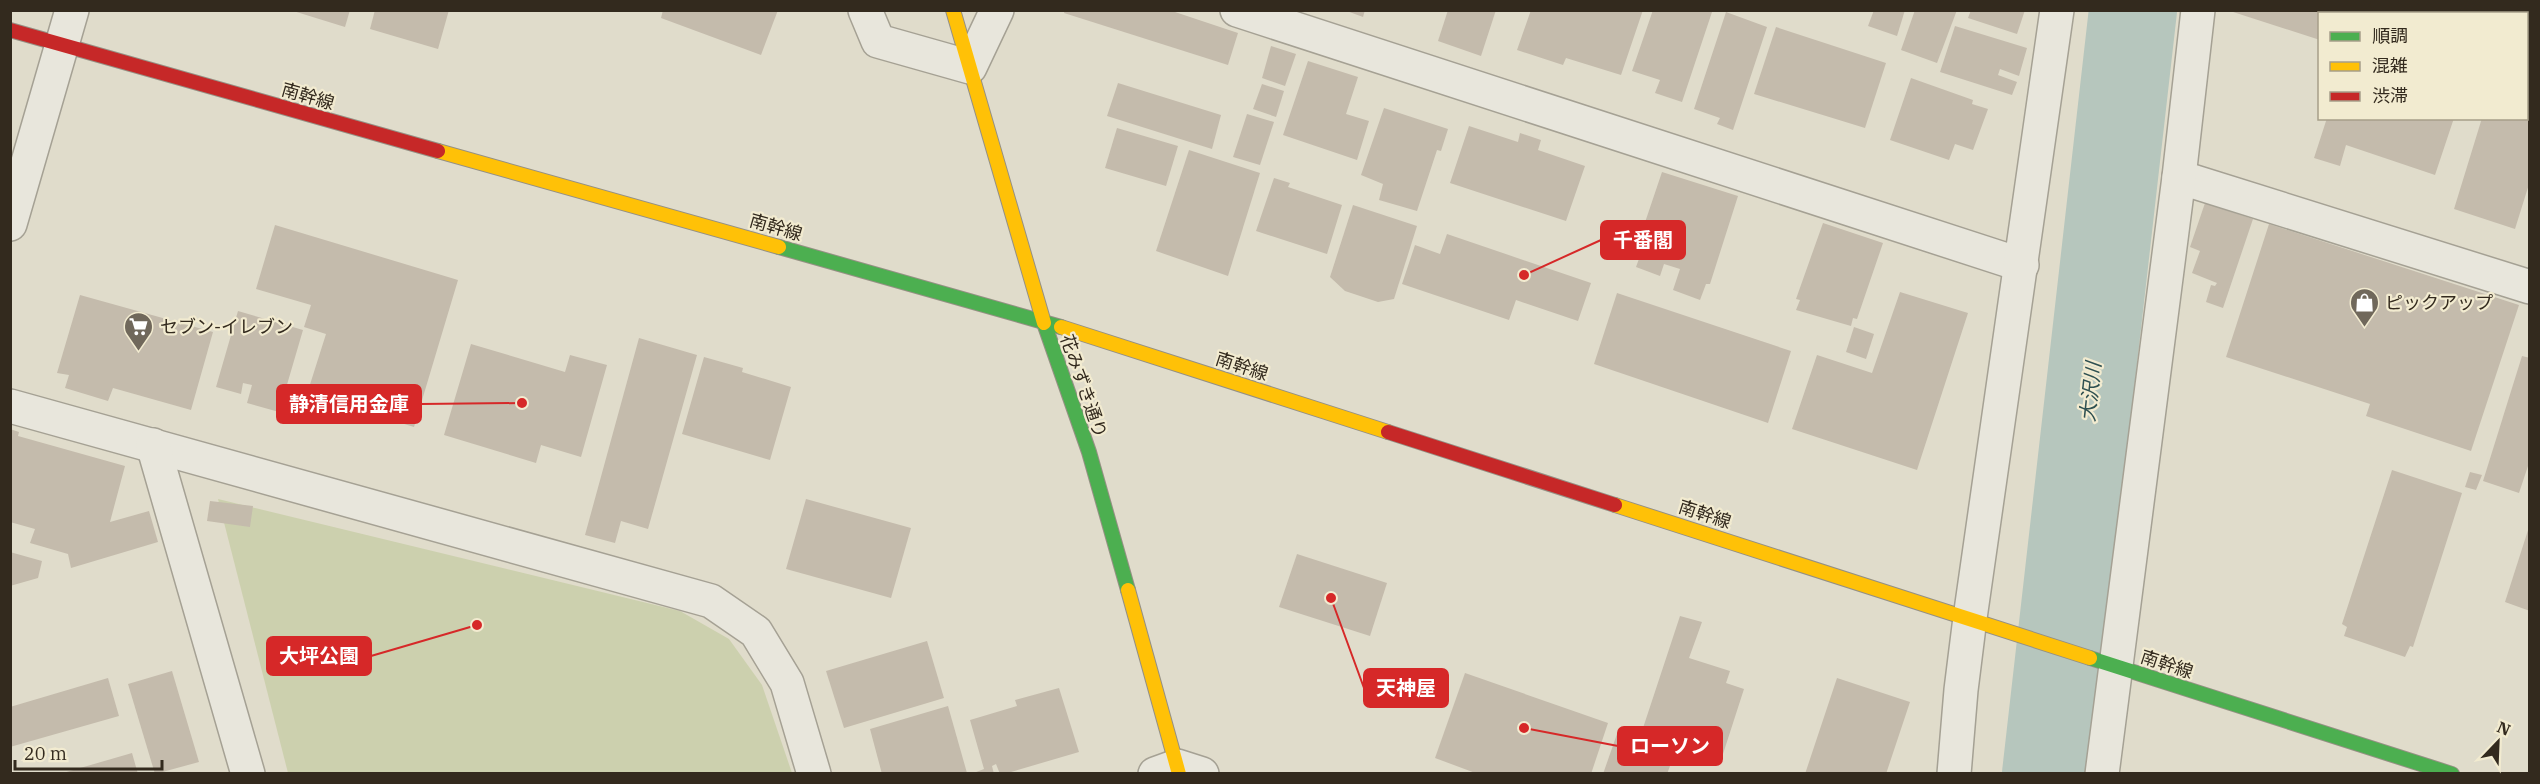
<svg xmlns="http://www.w3.org/2000/svg" width="2540" height="784" viewBox="0 0 2540 784" font-family="'IBM Plex Serif','Noto Sans JP',serif">
<style>
.green{fill:#ccd0ae}
.lines{fill:none;stroke-linecap:round;stroke-linejoin:round}
.river{stroke:#b6c6bd;stroke-width:88}
.building{fill:#c4bbac}
.street-casing{stroke:#a5a194;stroke-width:36}
.fast-casing{stroke:#959084;stroke-width:16}
.slow-casing{stroke:#959084;stroke-width:16}
.jam-casing{stroke:#959084;stroke-width:16}
.street{stroke:#e8e6dc;stroke-width:33}
.fast{stroke:#4caf50;stroke-width:14}
.slow{stroke:#ffc107;stroke-width:14}
.jam{stroke:#c62828;stroke-width:14}
.labels{text-anchor:middle;dominant-baseline:central;stroke-width:4.5;stroke-linejoin:round;paint-order:stroke}
.street-label{font-size:18px;fill:#332a1e;stroke:#f2ebd0}
.poi-label{font-size:18px;fill:#332a1e;stroke:#f2ebd0;text-anchor:start}
.water-label{font-size:20px;font-style:italic;fill:#2e5051;stroke:#f2ebd0}
.leader{fill:none;stroke:#d62828;stroke-width:2}
.callout-dot{fill:#d62828;stroke:#f2ebd0;stroke-width:2}
.callout{fill:#d62828;stroke:#d62828;stroke-width:2}
.callout-label{font-size:20px;text-anchor:middle;font-weight:bold;fill:#fff}
</style>
<rect width="100%" height="100%" fill="#e0dccb"/>
<!-- green -->
<polygon class="green" points="218,499 680,611 729,639 762,685 792,773 288,773"/>
<g class="lines">
<!-- river -->
<polyline class="river" points="2046,774 2133,10"/>
</g>
<!-- building -->
<g class="building">
<polygon points="290,10 350,10 345,27"/>
<polygon points="375,10 449,10 438,49 370,29"/>
<polygon points="663,10 778,10 761,55 661,18"/>
<polygon points="1065,10 1169,10 1238,33 1228,65 1064,13"/>
<polygon points="1344,10 1365,10 1363,17"/>
<polygon points="1448,10 1496,10 1481,56 1438,41"/>
<polygon points="1531,10 1643,10 1621,75 1566,58 1563,65 1517,50"/>
<polygon points="1653,10 1712,12 1682,102 1655,93 1660,80 1632,71"/>
<polygon points="1874,10 1905,10 1897,36 1868,26"/>
<polygon points="1915,10 1957,10 1937,63 1901,50"/>
<polygon points="1971,10 2025,10 2017,34 1968,18"/>
<polygon points="2380,10 2379,14 2320,14 2320,40 2230,11"/>
<polygon points="2520,10 2530,10 2530,39 2526,38 2526,14 2519,14"/>
<polygon points="1726,12 1767,27 1733,130 1717,124 1720,118 1694,109"/>
<polygon points="1955,26 2027,48 2019,76 2000,69 1998,75 2017,82 2012,95 1940,72"/>
<polygon points="1776,27 1886,63 1865,128 1754,94"/>
<polygon points="1271,46 1296,54 1285,86 1262,78"/>
<polygon points="2526,53 2530,54 2530,181 2515,229 2454,209 2482,118 2526,118"/>
<polygon points="1308,61 1358,77 1346,114 1369,121 1357,160 1283,135"/>
<polygon points="1911,78 1973,100 1972,104 1988,109 1973,150 1955,144 1949,160 1890,140"/>
<polygon points="1118,83 1221,115 1212,149 1107,116"/>
<polygon points="1262,84 1284,91 1276,117 1253,109"/>
<polygon points="1384,108 1448,129 1441,151 1437,150 1417,211 1379,200 1383,184 1361,175"/>
<polygon points="1247,114 1274,122 1260,165 1233,157"/>
<polygon points="2327,118 2454,118 2435,175 2346,145 2340,166 2314,158"/>
<polygon points="1469,126 1518,142 1520,133 1541,140 1538,150 1585,166 1566,221 1450,183"/>
<polygon points="1117,128 1178,146 1166,186 1105,168"/>
<polygon points="1189,150 1260,173 1228,276 1156,251"/>
<polygon points="1662,172 1738,196 1710,284 1706,284 1700,300 1673,290 1680,269 1664,264 1660,276 1636,267 1640,256 1634,255"/>
<polygon points="1274,178 1290,183 1288,187 1342,205 1327,254 1256,231"/>
<polygon points="2205,203 2253,219 2223,308 2206,302 2211,285 2215,286 2217,283 2192,273 2200,251 2190,247"/>
<polygon points="1353,205 1417,226 1394,299 1378,302 1345,291 1330,277"/>
<polygon points="1823,223 1883,243 1857,319 1853,318 1851,326 1796,310 1800,300 1796,299"/>
<polygon points="2269,224 2519,305 2471,451 2366,416 2370,404 2226,357"/>
<polygon points="275,225 458,280 414,427 307,394 326,334 304,327 311,305 256,289"/>
<polygon points="1447,234 1591,283 1578,321 1516,300 1509,320 1402,284 1415,245 1440,254"/>
<polygon points="1900,292 1968,313 1917,470 1792,429 1817,355 1872,373"/>
<polygon points="1617,293 1791,351 1768,423 1594,364"/>
<polygon points="80,295 213,332 191,410 113,388 108,401 65,388 69,375 57,373"/>
<polygon points="238,311 303,330 279,412 247,403 252,385 243,383 241,394 216,387"/>
<polygon points="1854,327 1874,334 1866,359 1846,352"/>
<polygon points="639,338 697,355 648,529 621,521 615,543 585,535"/>
<polygon points="471,344 565,372 570,355 607,365 581,457 541,445 536,463 444,435"/>
<polygon points="2522,356 2530,358 2530,460 2519,493 2483,481"/>
<polygon points="704,357 743,368 742,372 791,387 770,460 682,434"/>
<polygon points="10,429 19,432 18,436 125,466 110,522 149,511 158,542 71,568 68,554 30,543 35,529 10,522"/>
<polygon points="2392,470 2462,493 2413,647 2410,646 2405,657 2344,636 2347,627 2342,624"/>
<polygon points="2470,472 2482,475 2476,490 2465,487"/>
<polygon points="806,499 911,528 891,598 786,569"/>
<polygon points="210,501 253,506 250,527 207,521"/>
<polygon points="2529,527 2530,527 2530,611 2505,602"/>
<polygon points="10,552 42,561 38,578 10,586"/>
<polygon points="1297,554 1387,583 1370,636 1279,607"/>
<polygon points="1680,616 1702,622 1689,658 1730,671 1726,683 1744,689 1723,754 1643,728"/>
<polygon points="927,641 944,698 844,728 826,671"/>
<polygon points="172,671 199,762 155,774 128,684"/>
<polygon points="1465,673 1608,723 1591,774 1478,774 1435,758"/>
<polygon points="108,678 119,716 10,747 10,707"/>
<polygon points="1837,678 1910,702 1886,774 1805,774"/>
<polygon points="1059,688 1079,752 1004,774 1000,774 996,764 992,766 994,774 971,774 984,769 970,720 1017,706 1015,700"/>
<polygon points="948,706 967,773 882,774 870,729"/>
<polygon points="1618,731 1676,750 1667,774 1603,774"/>
<polygon points="132,753 138,774 63,774 63,773"/>
</g>
<g class="lines">
<defs>
<g id="street">
<polyline points="865,10 878,41 970,67 997,10"/>
<polyline points="1237,10 2022,265"/>
<polyline points="2179,177 2530,287"/>
<polyline points="10,224 72,10"/>
<polyline points="10,406 711,601 756,632 787,683 814,774"/>
<polyline points="153,445 248,774"/>
<polyline points="1155,774 1177,766 1202,774"/>
<polyline points="1954,774 1961,690 1970,618 2057,10"/>
<polyline points="2102,774 2179,177 2198,10"/>
</g>
<g id="fast">
<polyline points="779,247 1061,327"/>
<polyline points="1044,323 1089,452 1128,590"/>
<polyline points="2090,658 2452,774"/>
</g>
<g id="slow">
<polyline points="953,10 1044,323"/>
<polyline points="438,151 779,247"/>
<polyline points="1061,327 1388,432"/>
<polyline points="1615,505 2090,658"/>
<polyline points="1128,590 1179,774"/>
</g>
<g id="jam">
<polyline points="10,30 438,151"/>
<polyline points="1388,432 1615,505"/>
</g>
</defs>
<!-- street casing -->
<use href="#street" class="street-casing"/>
<!-- fast casing -->
<use href="#fast" class="fast-casing"/>
<!-- slow casing -->
<use href="#slow" class="slow-casing"/>
<!-- jam casing -->
<use href="#jam" class="jam-casing"/>
<!-- street -->
<use href="#street" class="street"/>
<!-- fast -->
<use href="#fast" class="fast"/>
<!-- slow -->
<use href="#slow" class="slow"/>
<!-- jam -->
<use href="#jam" class="jam"/>
</g>
<!-- icons -->
<defs>
<symbol id="shop-pin" viewBox="-11 -11 22 30"><path d="M0 17L-7.5 6A9.5 9.5 0 1 1 7.5 6Z" fill="#70685b" stroke="#f2ebd0"/><path d="M-5-2.5h2.3a2.7 3.5 0 0 1 5.4 0H5L5.5 6h-11ZM-1.5-2.5h3a1.5 2.3 0 0 0-3 0Z" fill="#fff"/></symbol>
<symbol id="supermarket-pin" viewBox="-11 -11 22 30"><path d="M0 17L-7.5 6A9.5 9.5 0 1 1 7.5 6Z" fill="#70685b" stroke="#f2ebd0"/><path d="M-6-5.5h2.5l.6 2H6L4.5 2H-2.5L-4.4-4H-6ZM-1.5 3.2a1.3 1.3 0 1 0 .1 0ZM3 3.2a1.3 1.3 0 1 0 .1 0Z" fill="#fff"/></symbol>
</defs>
<g fill-rule="evenodd">
<use href="#shop-pin" x="2348" y="286" width="33" height="45"/>
<use href="#supermarket-pin" x="122" y="310" width="33" height="45"/>
</g>
<g class="labels">
<!-- street labels -->
<g class="street-label">
<text transform="translate(308 96) rotate(16)">南幹線</text>
<text transform="translate(776 227) rotate(16)">南幹線</text>
<text transform="translate(1242 366) rotate(18)">南幹線</text>
<text transform="translate(1084 386) rotate(71)">花みずき通り</text>
<text transform="translate(1705 514) rotate(18)">南幹線</text>
<text transform="translate(2167 664) rotate(18)">南幹線</text>
</g>
<!-- poi labels -->
<g class="poi-label">
<text x="2385" y="302">ピックアップ</text>
<text x="160" y="326">セブン-イレブン</text>
</g>
<!-- water labels -->
<g class="water-label">
<text transform="translate(2090 392) rotate(-84)">大沢川</text>
</g>
</g>
<!-- callouts -->
<path class="leader" d="M1524 275L1601 240M522 403L421 404M477 625L371 656M1331 598L1364 688M1524 728L1618 746"/>
<g class="callout-dot">
<circle cx="1524" cy="275" r="6"/>
<circle cx="522" cy="403" r="6"/>
<circle cx="477" cy="625" r="6"/>
<circle cx="1331" cy="598" r="6"/>
<circle cx="1524" cy="728" r="6"/>
</g>
<g class="callout">
<rect x="1601" y="221" width="84" height="38" rx="6"/>
<rect x="277" y="385" width="144" height="38" rx="6"/>
<rect x="267" y="637" width="104" height="38" rx="6"/>
<rect x="1364" y="669" width="84" height="38" rx="6"/>
<rect x="1618" y="727" width="104" height="38" rx="6"/>
</g>
<g class="callout-label">
<text x="1643" y="247">千番閣</text>
<text x="349" y="411">静清信用金庫</text>
<text x="319" y="663">大坪公園</text>
<text x="1406" y="695">天神屋</text>
<text x="1670" y="753">ローソン</text>
</g>
<!-- border -->
<rect width="2540" height="784" fill="none" stroke="#332a1e" stroke-width="24"/>
<!-- legend -->
<rect x="2318" y="12" width="210" height="108" fill="#f2ebd0" stroke="#a69e89" stroke-width="1.5"/>
<rect x="2330" y="32" width="30" height="9" fill="#4caf50" stroke="#a69e89" stroke-width="1.5"/>
<text x="2372" y="42" font-size="18" fill="#332a1e">順調</text>
<rect x="2330" y="62" width="30" height="9" fill="#ffc107" stroke="#a69e89" stroke-width="1.5"/>
<text x="2372" y="72" font-size="18" fill="#332a1e">混雑</text>
<rect x="2330" y="92" width="30" height="9" fill="#c62828" stroke="#a69e89" stroke-width="1.5"/>
<text x="2372" y="102" font-size="18" fill="#332a1e">渋滞</text>
<!-- north arrow -->
<g transform="translate(2498 742) rotate(23)" stroke="#f2ebd0" stroke-width="4.5" paint-order="stroke">
<path d="M0-4.5L10 22L0 15L-10 22Z" fill="#332a1e"/>
<text y="-9" font-size="16" font-weight="bold" text-anchor="middle" fill="#332a1e">N</text>
</g>
<!-- scale -->
<path d="M15 760v9h147v-9" fill="none" stroke="#332a1e" stroke-width="3"/>
<text x="24" y="760" font-size="18" fill="#332a1e" stroke="#f2ebd0" stroke-width="4.5" paint-order="stroke">20 m</text>
</svg>
